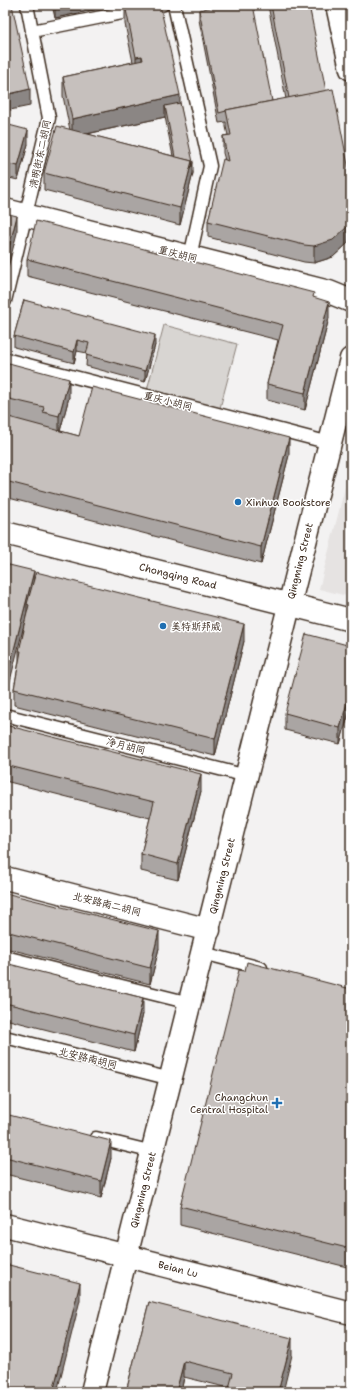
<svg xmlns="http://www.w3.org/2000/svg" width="356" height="1397" viewBox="0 0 356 1397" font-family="'Shantell Sans','LXGW WenKai TC',sans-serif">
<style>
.built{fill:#e6e3e2}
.green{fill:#d8d5d2;stroke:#8a8078}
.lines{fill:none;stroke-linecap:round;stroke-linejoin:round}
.lane-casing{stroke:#3b2a1e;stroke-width:15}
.street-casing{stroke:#3b2a1e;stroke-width:25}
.secondary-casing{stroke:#3b2a1e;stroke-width:25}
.lane{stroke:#fff;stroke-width:12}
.street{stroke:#fff;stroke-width:22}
.secondary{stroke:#fff;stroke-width:22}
.wall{fill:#aaa5a3;stroke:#3b2a1e;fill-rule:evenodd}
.shaded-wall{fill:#8b8684;stroke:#3b2a1e}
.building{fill:#c6c0bd;stroke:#3b2a1e}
.poi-dot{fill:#1f6fb2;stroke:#fff;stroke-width:1.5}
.labels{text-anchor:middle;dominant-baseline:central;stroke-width:3;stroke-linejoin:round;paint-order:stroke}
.street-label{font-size:10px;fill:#3b2a1e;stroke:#fff}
.poi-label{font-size:10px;fill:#3b2a1e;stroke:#fff;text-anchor:start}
</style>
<rect width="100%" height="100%" fill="#f3f2f2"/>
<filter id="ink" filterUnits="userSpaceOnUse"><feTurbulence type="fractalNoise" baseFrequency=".025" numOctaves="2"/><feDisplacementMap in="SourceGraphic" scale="8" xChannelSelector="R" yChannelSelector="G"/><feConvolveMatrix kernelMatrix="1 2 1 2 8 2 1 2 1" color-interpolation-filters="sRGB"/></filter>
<g filter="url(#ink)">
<!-- built -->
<polygon class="built" points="351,464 351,597 319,589"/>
<!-- green -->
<polygon class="green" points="164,325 237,344 220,408 147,390"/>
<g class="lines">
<defs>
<g id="lane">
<polyline points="174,5 210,166 190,257"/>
<polyline points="32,31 162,5"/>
<polyline points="5,301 49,118 27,5"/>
<polyline points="5,359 330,443"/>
<polyline points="5,715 247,776"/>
<polyline points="203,953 261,968"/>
<polyline points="5,957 190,1003"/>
<polyline points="5,1037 171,1079"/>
<polyline points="96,1138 153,1152"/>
</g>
<g id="street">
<polyline points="5,210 329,292 351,301"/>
<polyline points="5,878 209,930"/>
</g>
<g id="secondary">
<polyline points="337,5 351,69"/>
<polyline points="5,533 351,620"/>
<polyline points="5,1225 351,1313"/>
<polyline points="92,1392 351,359"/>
</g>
</defs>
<!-- lane casing -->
<use href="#lane" class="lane-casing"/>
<!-- street casing -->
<use href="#street" class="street-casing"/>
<!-- secondary casing -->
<use href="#secondary" class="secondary-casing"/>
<!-- lane -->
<use href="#lane" class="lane"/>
<!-- street -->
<use href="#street" class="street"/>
<!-- secondary -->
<use href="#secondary" class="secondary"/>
</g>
<!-- wall -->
<g class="wall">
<polygon points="52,5 117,5 55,18"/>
<path d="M 125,5 L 180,103 L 193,173 L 180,225 L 44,190 L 44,173 L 70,130 L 63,96 L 63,77 L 133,62 L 125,24 ZM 165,117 L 173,156 L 87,134 Z"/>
<polygon points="268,5 309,5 348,243 333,257 314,263 304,262 208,237 208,221 225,160 223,153 223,136 228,135 226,127 226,122 219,123 199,20 199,10 272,101 286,99"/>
<polygon points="5,124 28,144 18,180 5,177"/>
<polygon points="27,259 314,298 329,318 305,410 267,400 267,384 278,340 27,276"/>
<polygon points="24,300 155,345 145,382 86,366 87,353 77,351 74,363 14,347 14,336"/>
<polygon points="5,362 69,397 60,431 79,436 289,455 261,564 5,497"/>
<polygon points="5,564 34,579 244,641 215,756 14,705 14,689 19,661 19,651 23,636 23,631"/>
<polygon points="351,646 351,709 350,709 340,744 285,730 285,713"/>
<polygon points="5,725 201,791 178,880 141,871 141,854 150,818 5,781"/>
<polygon points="5,893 159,948 150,984 5,948"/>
<polygon points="5,963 143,1014 134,1052 5,1019"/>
<polygon points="245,971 351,989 351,1268 180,1225 180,1206"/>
<polygon points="5,1114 111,1158 101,1198 5,1174"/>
<polygon points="149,1302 292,1355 229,1388 184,1377 181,1392 126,1392"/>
</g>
<!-- shaded-wall -->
<g class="shaded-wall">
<polygon points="55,5 117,5 55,18"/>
<polygon points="142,56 142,75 136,76 136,57"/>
<polygon points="30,89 30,106 5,111 5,95"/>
<polygon points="180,95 180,114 165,106 165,117 72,137 72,119"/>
<polygon points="28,130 28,144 18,180 18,166"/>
<polygon points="192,161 193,162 193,173 180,225 180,208"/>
<polygon points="17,216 17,233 5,279 5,263"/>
<polygon points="351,219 351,236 348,243 333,257 314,263 314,246"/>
<polygon points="329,302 329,318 305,410 305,393"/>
<polygon points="155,335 155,345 145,382 145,371"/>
<polygon points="77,340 77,351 74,363 74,352"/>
<polygon points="69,379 69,397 59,435 59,416"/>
<polygon points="289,438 289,455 261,564 261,547"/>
<polygon points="34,571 34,588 29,605 27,604 27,613 5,701 5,685"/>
<polygon points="244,624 244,641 215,756 215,739"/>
<polygon points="350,692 350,709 340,744 340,728"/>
<polygon points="201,774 201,791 178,880 178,864"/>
<polygon points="159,931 159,948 150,984 150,968"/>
<polygon points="143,998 143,1014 134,1052 134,1035"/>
<polygon points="111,1141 111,1158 101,1198 101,1181"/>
<polygon points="80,1283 80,1300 57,1392 53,1392"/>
<polygon points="292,1338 292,1355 283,1392 278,1392"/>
<polygon points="184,1361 184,1377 181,1392 176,1392"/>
</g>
<!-- building -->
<g class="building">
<polygon points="5,5 12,5 30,89 5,95"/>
<polygon points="125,5 160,5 180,95 72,119 63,77 143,60 142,56 136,57"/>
<polygon points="222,5 253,5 272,101 226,110 226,111 219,113 199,10"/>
<polygon points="271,5 309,5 326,91 289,98"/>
<polygon points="333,89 351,180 351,219 348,226 333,240 314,246 304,245 208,221 223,159 228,161 223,136 231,135 226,110"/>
<polygon points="180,103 193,162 192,167 192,161 175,157 165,106"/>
<polygon points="5,124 28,130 18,166 5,163"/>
<polygon points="57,126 192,161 180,208 44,173"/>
<polygon points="5,213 17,216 5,263"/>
<polygon points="36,221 314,293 313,297 329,302 305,393 267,384 283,325 27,259"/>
<polygon points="24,300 155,335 145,371 86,355 89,343 77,340 74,352 14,336"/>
<polygon points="5,362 69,379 59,416 43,412 44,407 5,398"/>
<polygon points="92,387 289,438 261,547 5,481 5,416 79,436"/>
<polygon points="5,564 34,571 5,685"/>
<polygon points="36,572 244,624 215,739 14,689 21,651 19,651 24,630 23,629 29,605 27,604"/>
<polygon points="306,634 351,646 351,693 350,692 340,728 285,713"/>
<polygon points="5,725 201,774 178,864 141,854 154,802 5,765"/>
<polygon points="5,893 159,931 150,968 5,931"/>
<polygon points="247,962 351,989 351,1249 180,1206 239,970 245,971"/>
<polygon points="5,963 143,998 134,1035 5,1003"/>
<polygon points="5,1114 111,1141 101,1181 5,1157"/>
<polygon points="5,1264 80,1283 53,1392 5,1392"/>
<polygon points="149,1302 292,1338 278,1392 228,1392 233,1373 184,1361 176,1392 126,1392"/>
</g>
</g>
<!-- markers -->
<g class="poi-dot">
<circle cx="238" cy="502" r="4"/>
<circle cx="163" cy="626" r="4"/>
<path d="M275 1097h4v4h4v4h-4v4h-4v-4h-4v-4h4z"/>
</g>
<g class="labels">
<!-- street labels -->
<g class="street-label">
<text transform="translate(40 154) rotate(-78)">清明街东二胡同</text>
<text transform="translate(178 254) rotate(14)">重庆胡同</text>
<text transform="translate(168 401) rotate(14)">重庆小胡同</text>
<text transform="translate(300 561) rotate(-76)">Qingming Street</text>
<text transform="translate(178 576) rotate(14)">Chongqing Road</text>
<text transform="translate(126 746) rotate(14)">净月胡同</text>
<text transform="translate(222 876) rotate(-76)">Qingming Street</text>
<text transform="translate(107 904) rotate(14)">北安路南二胡同</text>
<text transform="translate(88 1058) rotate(14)">北安路南胡同</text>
<text transform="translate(143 1190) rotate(-76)">Qingming Street</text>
<text transform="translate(178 1269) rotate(14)">Beian Lu</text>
</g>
<!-- poi labels -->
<g class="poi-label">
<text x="246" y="502">Xinhua Bookstore</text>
<text x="171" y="626">美特斯邦威</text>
<text x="268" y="1097" text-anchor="end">Changchun<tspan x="268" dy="12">Central Hospital</tspan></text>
</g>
</g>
<!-- margin -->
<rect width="356" height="1397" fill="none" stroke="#fff" stroke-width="20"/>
<rect x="10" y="10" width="336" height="1377" fill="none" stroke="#3b2a1e" stroke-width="1.5" filter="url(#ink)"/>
</svg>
